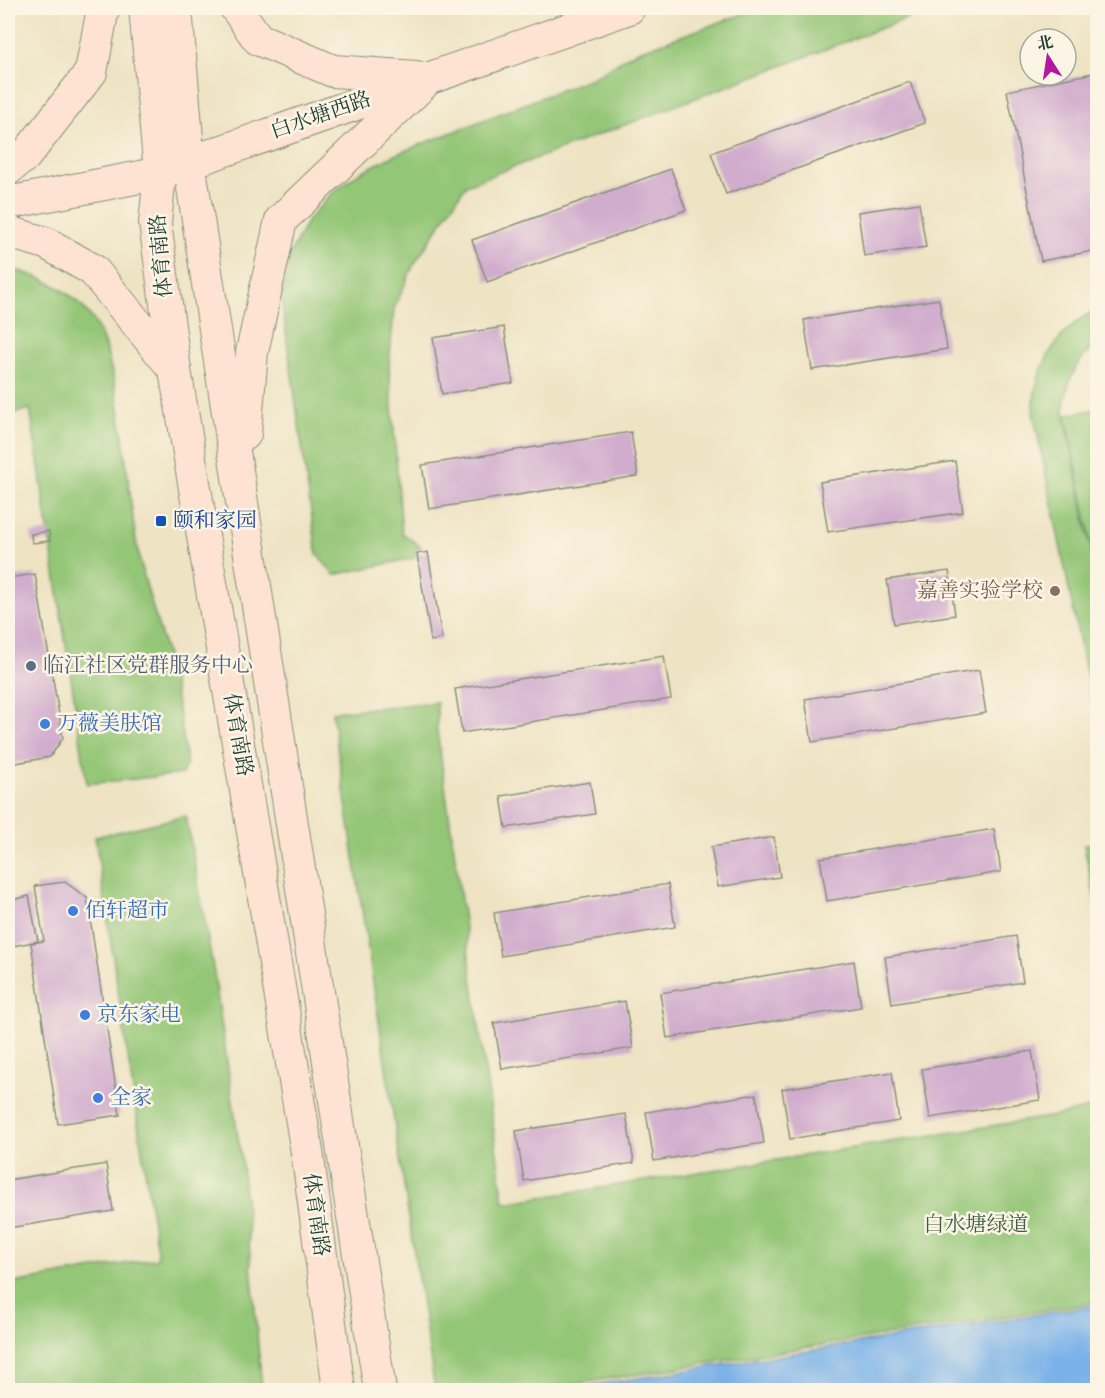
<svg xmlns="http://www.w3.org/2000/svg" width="1105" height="1398" viewBox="0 0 1105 1398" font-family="Vollkorn,'Noto Serif SC',serif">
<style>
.green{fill:#94c677;stroke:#5a8256;stroke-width:1.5}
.water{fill:#79b1e9;stroke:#4c778e;stroke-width:1.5}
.building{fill:#d0accd}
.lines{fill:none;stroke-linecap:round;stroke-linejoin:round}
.secondary-casing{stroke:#86907c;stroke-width:34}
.secondary{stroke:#fee3d2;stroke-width:32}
.transit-dot{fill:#1a4fb4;stroke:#fcf5e5;stroke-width:2}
.education-dot{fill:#8d6e63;stroke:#fcf5e5;stroke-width:2}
.service-dot{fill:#5c6f8a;stroke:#fcf5e5;stroke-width:2}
.shop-dot{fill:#3f7fe0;stroke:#fcf5e5;stroke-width:2}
.labels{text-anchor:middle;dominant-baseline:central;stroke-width:5;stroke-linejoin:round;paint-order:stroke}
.street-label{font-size:21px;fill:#1f3d34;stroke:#fcf5e5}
.transit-label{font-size:21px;fill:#164399;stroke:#fcf5e5;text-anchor:start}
.education-label{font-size:21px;fill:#785e54;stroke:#fcf5e5;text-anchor:end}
.service-label{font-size:21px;fill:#4e5e75;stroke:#fcf5e5;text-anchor:start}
.shop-label{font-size:21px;fill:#366cbe;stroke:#fcf5e5;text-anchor:start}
.park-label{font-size:21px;fill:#3c5f45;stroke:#fcf5e5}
</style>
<rect width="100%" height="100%" fill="#fcf5e5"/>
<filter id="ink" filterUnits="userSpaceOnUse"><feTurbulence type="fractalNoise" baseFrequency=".0167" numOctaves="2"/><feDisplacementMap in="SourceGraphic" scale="12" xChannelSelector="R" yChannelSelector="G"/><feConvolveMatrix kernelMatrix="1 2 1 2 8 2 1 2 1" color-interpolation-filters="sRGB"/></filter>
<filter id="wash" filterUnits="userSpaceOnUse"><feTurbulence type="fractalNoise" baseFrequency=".008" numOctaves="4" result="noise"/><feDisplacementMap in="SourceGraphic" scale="24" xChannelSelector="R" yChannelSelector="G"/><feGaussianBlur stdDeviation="1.35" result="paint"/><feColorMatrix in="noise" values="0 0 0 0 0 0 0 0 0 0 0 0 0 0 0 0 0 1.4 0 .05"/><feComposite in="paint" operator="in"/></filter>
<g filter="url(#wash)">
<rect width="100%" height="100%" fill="#eee3c3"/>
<!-- green -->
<g class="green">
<polygon points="760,8 922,8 924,12 466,185 413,266 394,309 389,367 402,533 421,547 415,550 415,558 334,575 317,554 283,312 282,292 290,254 308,220 332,193 359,173 399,153 594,77 633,53"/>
<path d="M 8,269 C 40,274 72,291 92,318 C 121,359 127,492 137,546 C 144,584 157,619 167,656 C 176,691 181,728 187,764 L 182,774 L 87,784 L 30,409 L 8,415 Z"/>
<path d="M 1097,309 L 1097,343 C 1076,361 1065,383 1064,411 L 1097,581 L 1097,727 L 1033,412 C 1035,366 1057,330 1097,309 Z"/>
<polygon points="1097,409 1098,409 1097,571 1066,415"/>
<polygon points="437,702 437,730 504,1203 1061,1115 1097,1106 1097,1302 537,1390 435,1390 332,712"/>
<polygon points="186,816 214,973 242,1164 262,1390 8,1390 8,1284 158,1258 95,837"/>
<polygon points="1097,842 1098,842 1097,910 1084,845"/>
</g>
<!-- water -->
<polygon class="water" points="1097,1305 1097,1390 562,1390"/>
<g id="blocks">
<!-- building -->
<g class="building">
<polygon points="1098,72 1098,250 1041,261 1007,91"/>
<polygon points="910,82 925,123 726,194 711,153"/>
<polygon points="671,169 686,210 487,282 472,240"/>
<polygon points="919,203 926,247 864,256 858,212"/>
<polygon points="939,299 947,349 812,370 804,320"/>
<polygon points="504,327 513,383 442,394 433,338"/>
<polygon points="631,432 638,476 429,509 422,465"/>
<polygon points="955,461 963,512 828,532 820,482"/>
<polygon points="49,531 50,541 32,543 31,534"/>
<polygon points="428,552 442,639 431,641 417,554"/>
<polygon points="949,571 955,615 894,624 887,580"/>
<polygon points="35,574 63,738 50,757 10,764 8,746 8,578"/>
<polygon points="664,656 671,699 462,733 455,689"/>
<polygon points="979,670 986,713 812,742 805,699"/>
<polygon points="590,782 595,814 506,828 501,796"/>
<polygon points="994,829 1001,872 827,901 820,858"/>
<polygon points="774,837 780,877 718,887 711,847"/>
<polygon points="65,882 87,898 120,1115 58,1124 31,943 44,941 35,886"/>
<polygon points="668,884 675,927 501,956 494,913"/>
<polygon points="29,896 38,941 8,947 8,901"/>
<polygon points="1016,936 1023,982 892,1004 885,957"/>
<polygon points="854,961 861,1007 667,1038 660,993"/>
<polygon points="625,1001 633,1048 502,1069 494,1023"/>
<polygon points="1032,1051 1040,1100 930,1118 922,1069"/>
<polygon points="892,1072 899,1121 790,1139 782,1089"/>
<polygon points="756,1094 764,1143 654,1161 646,1112"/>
<polygon points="626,1114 634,1163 524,1181 516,1131"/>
<polygon points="106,1164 113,1211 8,1228 8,1180"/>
</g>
</g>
</g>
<g filter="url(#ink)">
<use href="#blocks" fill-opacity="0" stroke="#86907c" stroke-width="1.5"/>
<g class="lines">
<defs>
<g id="secondary">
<polyline points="145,8 160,173 155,223 175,370 308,1158 339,1390"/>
<polyline points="176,8 189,162 380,1390"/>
<polyline points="236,8 258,39 333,71 416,77"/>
<polyline points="8,169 26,155 91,72 103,8"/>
<polyline points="8,203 160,173 629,8"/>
<polyline points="8,232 46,243 93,270 175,370"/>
<polyline points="245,434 252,352 281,220 422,85"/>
</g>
</defs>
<!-- secondary casing -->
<use href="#secondary" class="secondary-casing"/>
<!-- secondary -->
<use href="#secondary" class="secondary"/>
</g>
</g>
<!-- markers -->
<rect class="transit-dot" x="155" y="515" width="12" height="12" rx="3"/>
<circle class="education-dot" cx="1055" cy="591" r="6"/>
<circle class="service-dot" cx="31" cy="666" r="6"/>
<g class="shop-dot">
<circle cx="45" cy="724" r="6"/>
<circle cx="73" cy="911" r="6"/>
<circle cx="85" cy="1015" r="6"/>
<circle cx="98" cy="1098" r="6"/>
</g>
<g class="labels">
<!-- street labels -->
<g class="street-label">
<text transform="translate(321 116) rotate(-19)">白水塘西路</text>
<text transform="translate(162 256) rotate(-95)">体育南路</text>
<text transform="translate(237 735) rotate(80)">体育南路</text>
<text transform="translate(315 1215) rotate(82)">体育南路</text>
</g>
<!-- transit labels -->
<g class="transit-label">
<text x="173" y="521">颐和家园</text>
</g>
<!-- education labels -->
<g class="education-label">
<text x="1043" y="591">嘉善实验学校</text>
</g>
<!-- service labels -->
<g class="service-label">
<text x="43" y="666">临江社区党群服务中心</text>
</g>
<!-- shop labels -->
<g class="shop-label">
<text x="57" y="724">万薇美肤馆</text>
<text x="85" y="911">佰轩超市</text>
<text x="97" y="1015">京东家电</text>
<text x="110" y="1098">全家</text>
</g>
<!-- park labels -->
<g class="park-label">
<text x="976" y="1225">白水塘绿道</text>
</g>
</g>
<!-- margin -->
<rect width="1105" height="1398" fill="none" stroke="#fcf5e5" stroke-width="30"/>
<!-- north arrow -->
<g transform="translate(1048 57) rotate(348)"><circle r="28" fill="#fcf5e5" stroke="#a4ab9e" stroke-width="1.5"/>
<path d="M0-4.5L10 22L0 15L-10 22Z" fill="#b5179e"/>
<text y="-9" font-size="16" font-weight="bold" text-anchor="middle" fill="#1f3d34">北</text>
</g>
</svg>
